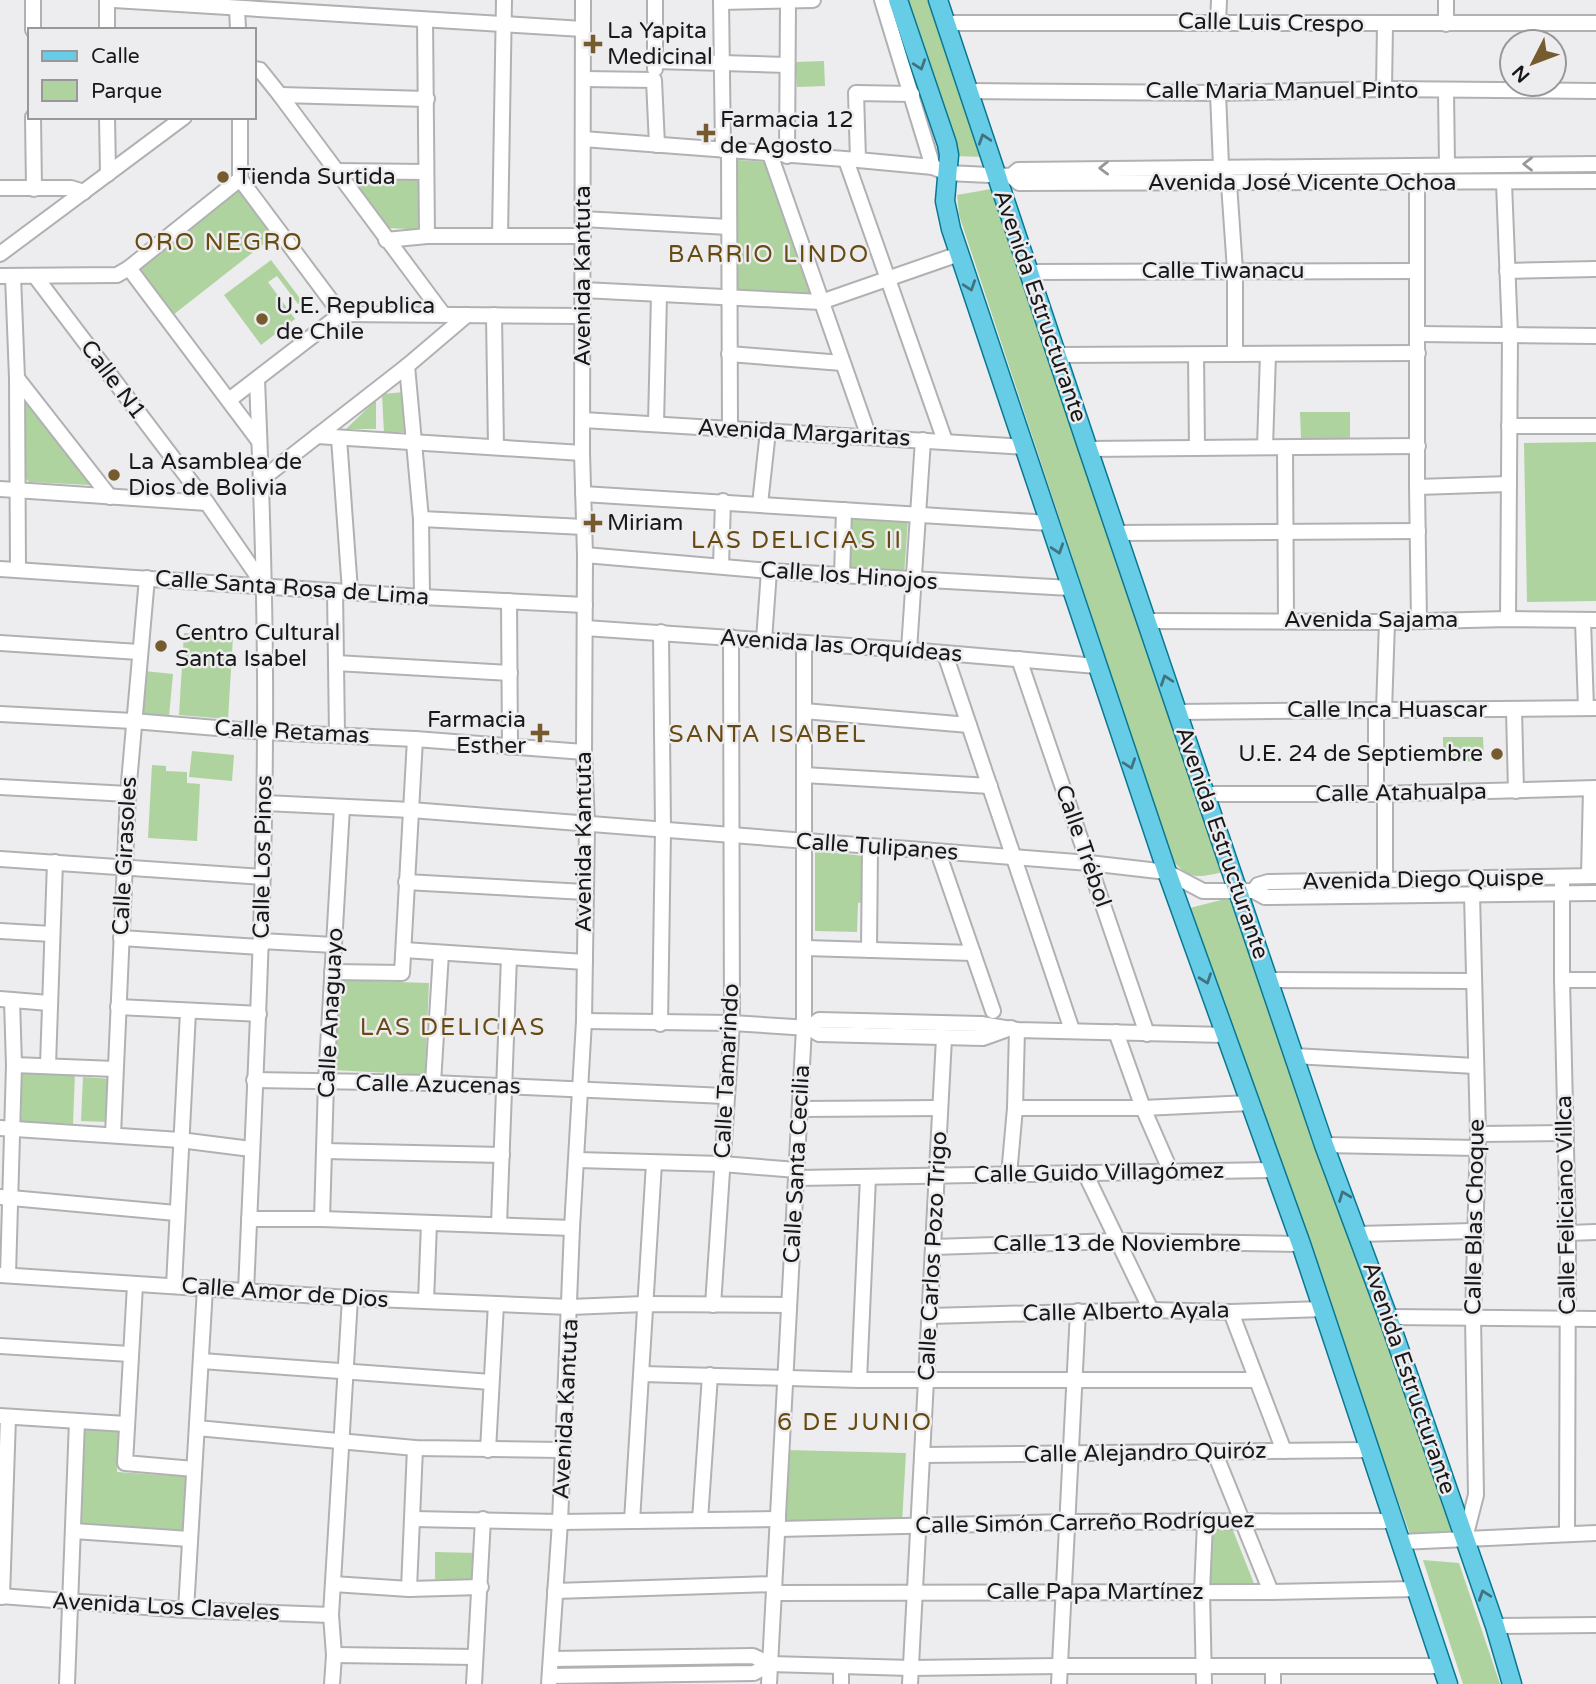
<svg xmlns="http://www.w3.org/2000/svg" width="1596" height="1684" viewBox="0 0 1596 1684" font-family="'Varela Round',sans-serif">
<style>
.green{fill:#aed39e}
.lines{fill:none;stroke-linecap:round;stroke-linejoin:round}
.minor-casing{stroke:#b1b1b4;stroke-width:18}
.major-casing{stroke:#097893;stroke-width:21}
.minor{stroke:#fff;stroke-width:14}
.major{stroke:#67cde6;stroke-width:18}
.oneway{stroke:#407280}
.oneway2{stroke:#989798}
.poi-dot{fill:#755b2d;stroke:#edecef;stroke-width:2.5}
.labels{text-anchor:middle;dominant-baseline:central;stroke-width:5;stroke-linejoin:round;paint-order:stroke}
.street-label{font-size:23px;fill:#191819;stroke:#edecef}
.poi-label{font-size:23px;fill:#191819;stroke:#edecef;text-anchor:start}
.neighbourhood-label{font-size:24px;letter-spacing:2px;fill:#684b13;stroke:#edecef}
</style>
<rect width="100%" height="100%" fill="#edecef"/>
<!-- green -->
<g class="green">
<polygon points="905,0 930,0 983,157 955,156"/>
<polygon points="824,61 825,86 797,87 795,62"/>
<polygon points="738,160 766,162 814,295 734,290"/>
<polygon points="347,176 422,176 427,230 388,228"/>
<polygon points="238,189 275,235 173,315 136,269"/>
<path d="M 991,189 L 1224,872 C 1199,877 1191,881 1173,861 L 959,215 L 957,195 Z"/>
<polygon points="271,260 302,301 298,304 277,276 268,282 295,319 261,345 224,295"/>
<polygon points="405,392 407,432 384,433 382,394"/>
<polygon points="376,400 376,429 346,429"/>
<polygon points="24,401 32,401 92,482 89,485 29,482 24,476"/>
<polygon points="1300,412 1350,412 1350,438 1301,439"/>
<polygon points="1596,442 1596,601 1527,602 1524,443"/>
<polygon points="850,516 908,520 904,575 846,570"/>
<polygon points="184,633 233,637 228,719 179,715"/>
<polygon points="144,671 173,674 169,716 140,713"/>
<polygon points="1443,737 1483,737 1484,761 1443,762"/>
<polygon points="192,751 234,755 232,781 189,777"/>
<polygon points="152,765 166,766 166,771 187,772 187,783 200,784 197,841 148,838"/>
<polygon points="815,851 865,856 869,901 858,903 857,932 815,931"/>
<polygon points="1229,898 1455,1532 1410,1534 1186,909"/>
<polygon points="337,980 429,983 425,1075 334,1070"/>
<polygon points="22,1071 75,1073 73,1124 21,1122"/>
<polygon points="83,1077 112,1079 109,1122 81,1121"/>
<polygon points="82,1429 119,1430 117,1472 190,1477 187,1531 78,1526"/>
<polygon points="786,1450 906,1453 902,1523 784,1522"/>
<polygon points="1230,1523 1255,1586 1203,1588 1207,1527"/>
<polygon points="435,1552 478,1553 477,1580 435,1579"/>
<polygon points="1423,1560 1459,1563 1500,1684 1463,1684"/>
</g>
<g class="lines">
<defs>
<g id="minor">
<polyline points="33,0 33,30"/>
<polyline points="114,0 583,29"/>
<polyline points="721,0 723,150"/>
<polyline points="882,0 933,167"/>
<polyline points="1446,0 1446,24"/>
<polyline points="721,2 813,0"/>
<polyline points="237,8 238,30"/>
<polyline points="425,20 427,236"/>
<polyline points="1218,22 1219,0"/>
<polyline points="946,23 1596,23"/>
<polyline points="107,30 107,0"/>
<polyline points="655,61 787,65"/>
<polyline points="254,69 260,70 280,95 443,314"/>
<polyline points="655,69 655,0"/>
<polyline points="583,79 654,80 657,145"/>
<polyline points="1384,89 1385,24"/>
<polyline points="968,91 1218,93 1384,89 1596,91"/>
<polyline points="1446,91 1447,165"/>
<polyline points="1218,93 1221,166 1229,184 1235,270 1235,354"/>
<polyline points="280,95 427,99"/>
<polyline points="33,117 34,189"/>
<polyline points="107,117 108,174"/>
<polyline points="583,139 858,160 933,167 947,173 1011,176 1018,170 1596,164"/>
<polyline points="729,151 730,429"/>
<polyline points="770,154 869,437"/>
<polyline points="787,156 788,1"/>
<polyline points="846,160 945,441"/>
<polyline points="858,160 856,93 912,94"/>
<polyline points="335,171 426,172"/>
<polyline points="1011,176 1019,183 1596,181"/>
<polyline points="1417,176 1417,487 1419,621"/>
<polyline points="240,179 341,314"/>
<polyline points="240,179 240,117"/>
<polyline points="1504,183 1510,335 1508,619"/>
<polyline points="0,188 71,188 84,192"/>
<polyline points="583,219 729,227"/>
<polyline points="500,236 504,0"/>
<polyline points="386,240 427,236 583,236"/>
<polyline points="0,254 184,117"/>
<polyline points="129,268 259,441"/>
<polyline points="1507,271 1596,269"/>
<polyline points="1029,272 1416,271"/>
<polyline points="0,276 117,275 129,268 240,179"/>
<polyline points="13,276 17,378 18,570"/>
<polyline points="35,276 207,503 263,584"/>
<polyline points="583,290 821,302 959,254"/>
<polyline points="341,314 583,316"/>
<polyline points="494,315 496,447"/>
<polyline points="1418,334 1596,336"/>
<polyline points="729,354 842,363"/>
<polyline points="1058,355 1418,353"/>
<polyline points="1196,355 1197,448"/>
<polyline points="407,366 421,519 422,597"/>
<polyline points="17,378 110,497"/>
<polyline points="229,400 341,314"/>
<polyline points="583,420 1025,447"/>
<polyline points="656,424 659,295"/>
<polyline points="1509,426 1596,426"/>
<polyline points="317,436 582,453"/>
<polyline points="339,438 350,591"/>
<polyline points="1265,447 1268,354"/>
<polyline points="1285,448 1286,620"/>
<polyline points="1088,449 1418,446"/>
<polyline points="262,479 407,366 467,315"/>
<polyline points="1417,487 1509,484"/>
<polyline points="0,489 207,503"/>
<polyline points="583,494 1050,523"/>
<polyline points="760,504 768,431"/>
<polyline points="421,519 584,527"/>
<polyline points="1116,533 1418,531"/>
<polyline points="585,555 769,571 1071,588"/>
<polyline points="721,566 723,501"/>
<polyline points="0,569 422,597 585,605"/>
<polyline points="842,576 844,510"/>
<polyline points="335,591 337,735"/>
<polyline points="509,601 510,747"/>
<polyline points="1147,621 1387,622 1508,619 1596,620"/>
<polyline points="1583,621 1586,708"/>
<polyline points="585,628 909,650 1097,666"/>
<polyline points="764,640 769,571"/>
<polyline points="0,643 139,652"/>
<polyline points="909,650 923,440"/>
<polyline points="945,654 1072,1030"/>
<polyline points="1019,659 1147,1034"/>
<polyline points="336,663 510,673"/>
<polyline points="1514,710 1516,791"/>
<polyline points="804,711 969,725"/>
<polyline points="1384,711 1387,622"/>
<polyline points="1177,712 1596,708"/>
<polyline points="0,714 133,721 265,732 415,739 584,752"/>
<polyline points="804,775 990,786"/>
<polyline points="0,787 128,794"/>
<polyline points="1205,794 1376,794 1596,788"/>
<polyline points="1376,794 1376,711"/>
<polyline points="265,803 411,810 1089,863 1167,872 1203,891 1254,891 1265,897 1596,893"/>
<polyline points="938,852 993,1011"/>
<polyline points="0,859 263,877"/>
<polyline points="1589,876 1591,789"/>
<polyline points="1562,877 1562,980 1568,1233 1567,1533"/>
<polyline points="1385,881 1385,794"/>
<polyline points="406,882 585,892"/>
<polyline points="1254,891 1258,885 1268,882 1596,876"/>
<polyline points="0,931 52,934"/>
<polyline points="121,938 261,947"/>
<polyline points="261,941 334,945"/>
<polyline points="805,948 973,953"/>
<polyline points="404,950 585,962"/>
<polyline points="869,950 870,847"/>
<polyline points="332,972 402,973 415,739"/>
<polyline points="1268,980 1473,981"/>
<polyline points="1562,980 1596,980"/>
<polyline points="0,999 49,1003"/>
<polyline points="118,1007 259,1014"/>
<polyline points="584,1021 732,1023 809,1028 819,1034 983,1038 1011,1028"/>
<polyline points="660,1024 663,830 661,632"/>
<polyline points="809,1028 819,1020 981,1024 1017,1030 1226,1035"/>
<polyline points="1116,1032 1143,1108 1171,1172"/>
<polyline points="1294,1056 1475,1066"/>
<polyline points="14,1065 115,1069"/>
<polyline points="48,1065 55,862"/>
<polyline points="254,1080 433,1083 725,1096"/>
<polyline points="433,1083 441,953"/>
<polyline points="1015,1108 1143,1108 1250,1103"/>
<polyline points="801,1109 940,1108"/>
<polyline points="0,1128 180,1140 251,1149"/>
<polyline points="1478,1134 1566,1133"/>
<polyline points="113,1135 128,794 147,578"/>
<polyline points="1324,1145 1477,1148"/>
<polyline points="325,1151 502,1155"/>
<polyline points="577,1160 722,1164 797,1170"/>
<polyline points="1085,1173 1151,1310"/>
<polyline points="1009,1175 1015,1108 1017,1030"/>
<polyline points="797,1178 1274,1170"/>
<polyline points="0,1197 176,1213"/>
<polyline points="249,1219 322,1219 572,1228"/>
<polyline points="322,1219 326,1082 342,807"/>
<polyline points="499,1224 509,957"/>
<polyline points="1568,1233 1596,1232"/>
<polyline points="1358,1234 1474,1231"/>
<polyline points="933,1247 1117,1241 1301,1244"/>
<polyline points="0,1275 350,1298 570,1307 644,1304 789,1305"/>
<polyline points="8,1275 14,1065 12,1000"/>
<polyline points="135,1285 125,1463 194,1469"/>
<polyline points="174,1286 188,1012"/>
<path d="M 246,1291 C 254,1106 264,921 265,735 C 266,617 262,499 257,380"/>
<polyline points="426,1301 429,1223"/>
<polyline points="713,1305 732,1023 731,637"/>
<polyline points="1231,1312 1284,1451"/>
<polyline points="930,1316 1151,1310 1231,1312 1323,1309"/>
<polyline points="1388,1317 1596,1319"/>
<polyline points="0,1346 130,1354"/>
<polyline points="202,1361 491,1382"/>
<polyline points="642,1374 859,1380 1256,1380"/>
<polyline points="859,1380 868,1177"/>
<polyline points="0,1416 126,1424"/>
<polyline points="197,1428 415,1448 562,1450"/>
<polyline points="488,1450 496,1304"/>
<polyline points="1214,1451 1271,1592"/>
<polyline points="922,1455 1368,1450"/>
<polyline points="413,1519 560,1522 778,1519"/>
<polyline points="700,1520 710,1375"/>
<polyline points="632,1521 654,1163"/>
<polyline points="778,1529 1067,1522 1392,1521"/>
<polyline points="74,1531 189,1539"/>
<polyline points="1465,1538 1476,1495 1473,1318 1478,1134 1472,894"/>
<polyline points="1401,1542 1596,1533"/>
<polyline points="333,1584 409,1589 481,1587"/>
<polyline points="409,1589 415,1448"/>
<polyline points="555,1591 774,1584"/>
<polyline points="774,1593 1271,1592 1416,1589"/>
<polyline points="0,1596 186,1610 331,1615"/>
<polyline points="2,1597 8,1417"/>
<polyline points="186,1610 205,1288"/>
<polyline points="1495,1626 1596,1625"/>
<polyline points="334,1655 475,1657"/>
<polyline points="551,1659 753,1656 770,1664 911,1668 1060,1666 1442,1666"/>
<polyline points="550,1676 754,1673 770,1664"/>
<polyline points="67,1684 77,1421"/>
<polyline points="332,1684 334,1655 331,1615 350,1298"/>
<polyline points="474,1684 483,1519"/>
<polyline points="549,1684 560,1522 572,1228 584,1021 587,823 584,752 585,555 582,453 583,0"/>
<polyline points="769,1684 804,1028 804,644"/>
<polyline points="841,1684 841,1666"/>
<polyline points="910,1684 944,1038"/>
<polyline points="1059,1684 1078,1311"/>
<polyline points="1204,1684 1202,1591 1205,1523"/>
<polyline points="1273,1684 1273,1667"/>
</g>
<g id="major">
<polyline points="898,0 947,144 949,155 945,201 951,229 1167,872 1301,1244 1448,1684"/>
<polyline points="938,0 1088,449 1324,1145 1388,1317 1495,1626 1512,1684"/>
</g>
</defs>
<!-- minor casing -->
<use href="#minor" class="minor-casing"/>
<!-- major casing -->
<use href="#major" class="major-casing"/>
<!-- minor -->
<use href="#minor" class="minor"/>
<!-- major -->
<use href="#major" class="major"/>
</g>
<!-- one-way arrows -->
<defs><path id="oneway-chevron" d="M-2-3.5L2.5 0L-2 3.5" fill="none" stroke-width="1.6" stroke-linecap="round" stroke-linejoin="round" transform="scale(1.75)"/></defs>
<g class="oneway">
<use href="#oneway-chevron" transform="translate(920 65) rotate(71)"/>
<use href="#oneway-chevron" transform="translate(984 139) rotate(-108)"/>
<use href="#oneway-chevron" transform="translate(970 286) rotate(71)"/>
<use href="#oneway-chevron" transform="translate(1058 549) rotate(72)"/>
<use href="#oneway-chevron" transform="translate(1166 680) rotate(-109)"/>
<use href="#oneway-chevron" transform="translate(1130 764) rotate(71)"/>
<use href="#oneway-chevron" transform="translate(1206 979) rotate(70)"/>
<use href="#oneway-chevron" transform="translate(1344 1196) rotate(-111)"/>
<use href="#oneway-chevron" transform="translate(1484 1595) rotate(-109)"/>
</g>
<g class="oneway2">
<use href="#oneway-chevron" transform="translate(1528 164) rotate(180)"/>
<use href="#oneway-chevron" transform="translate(1104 168) rotate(179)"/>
</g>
<!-- markers -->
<g class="poi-dot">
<path d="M589.5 33.5h7v7h7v7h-7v7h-7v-7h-7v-7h7z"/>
<path d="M702.5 122.5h7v7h7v7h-7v7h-7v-7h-7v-7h7z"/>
<circle cx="223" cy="177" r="7"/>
<circle cx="262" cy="319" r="7"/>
<circle cx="114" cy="475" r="7"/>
<path d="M589.5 512.5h7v7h7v7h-7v7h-7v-7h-7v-7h7z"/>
<circle cx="161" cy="646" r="7"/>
<path d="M536.5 722.5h7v7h7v7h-7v7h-7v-7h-7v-7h7z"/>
<circle cx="1497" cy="754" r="7"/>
</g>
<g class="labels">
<!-- street labels -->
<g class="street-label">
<text transform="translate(1271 23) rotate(1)">Calle Luis Crespo</text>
<text x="1282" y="91">Calle Maria Manuel Pinto</text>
<text x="1302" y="183">Avenida José Vicente Ochoa</text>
<text x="1223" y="271">Calle Tiwanacu</text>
<text transform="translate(583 276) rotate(-90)">Avenida Kantuta</text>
<text transform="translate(1040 306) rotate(71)">Avenida Estructurante</text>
<text transform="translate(113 380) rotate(53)">Calle N1</text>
<text transform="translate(804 433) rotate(3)">Avenida Margaritas</text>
<text transform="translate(849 576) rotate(4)">Calle los Hinojos</text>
<text transform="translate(292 588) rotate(4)">Calle Santa Rosa de Lima</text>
<text x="1371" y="620">Avenida Sajama</text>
<text transform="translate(841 646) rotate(4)">Avenida las Orquídeas</text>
<text x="1387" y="710">Calle Inca Huascar</text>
<text transform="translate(292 732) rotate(3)">Calle Retamas</text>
<text transform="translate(1401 793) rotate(-1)">Calle Atahualpa</text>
<text transform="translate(584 842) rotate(-90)">Avenida Kantuta</text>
<text transform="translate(1222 843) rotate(71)">Avenida Estructurante</text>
<text transform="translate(1083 846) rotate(71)">Calle Trébol</text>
<text transform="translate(877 847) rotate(4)">Calle Tulipanes</text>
<text transform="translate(125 856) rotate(-87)">Calle Girasoles</text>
<text transform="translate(263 857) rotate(-89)">Calle Los Pinos</text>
<text transform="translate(1423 880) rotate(-1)">Avenida Diego Quispe</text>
<text transform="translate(331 1013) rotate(-87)">Calle Anaguayo</text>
<text transform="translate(727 1071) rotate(-87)">Calle Tamarindo</text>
<text transform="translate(438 1085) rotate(1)">Calle Azucenas</text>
<text transform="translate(797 1164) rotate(-87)">Calle Santa Cecilia</text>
<text transform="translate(1099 1173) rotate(-1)">Calle Guido Villagómez</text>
<text transform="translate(1566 1205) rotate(-91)">Calle Feliciano Villca</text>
<text transform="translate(1475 1217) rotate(-89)">Calle Blas Choque</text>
<text x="1117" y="1244">Calle 13 de Noviembre</text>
<text transform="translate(933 1256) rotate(-87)">Calle Carlos Pozo Trigo</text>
<text transform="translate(285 1293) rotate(4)">Calle Amor de Dios</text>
<text transform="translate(1126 1312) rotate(-1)">Calle Alberto Ayala</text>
<text transform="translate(1409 1378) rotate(71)">Avenida Estructurante</text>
<text transform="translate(566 1409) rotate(-87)">Avenida Kantuta</text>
<text transform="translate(1145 1453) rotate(-1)">Calle Alejandro Quiróz</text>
<text transform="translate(1085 1523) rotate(-1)">Calle Simón Carreño Rodríguez</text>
<text x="1095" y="1592">Calle Papa Martínez</text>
<text transform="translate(166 1607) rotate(3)">Avenida Los Claveles</text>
</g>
<!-- poi labels -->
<g class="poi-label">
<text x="607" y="31">La Yapita<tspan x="607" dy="26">Medicinal</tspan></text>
<text x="720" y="120">Farmacia 12<tspan x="720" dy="26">de Agosto</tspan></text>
<text x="237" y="177">Tienda Surtida</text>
<text x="276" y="306">U.E. Republica<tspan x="276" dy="26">de Chile</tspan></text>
<text x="128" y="462">La Asamblea de<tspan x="128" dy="26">Dios de Bolivia</tspan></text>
<text x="607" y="523">Miriam</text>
<text x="175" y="633">Centro Cultural<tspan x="175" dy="26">Santa Isabel</tspan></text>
<text x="526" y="720" text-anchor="end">Farmacia<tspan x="526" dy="26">Esther</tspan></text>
<text x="1483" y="754" text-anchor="end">U.E. 24 de Septiembre</text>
</g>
<!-- neighbourhood labels -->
<g class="neighbourhood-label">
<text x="219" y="242">ORO NEGRO</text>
<text x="769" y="254">BARRIO LINDO</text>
<text x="797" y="540">LAS DELICIAS II</text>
<text x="768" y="734">SANTA ISABEL</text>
<text x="453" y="1027">LAS DELICIAS</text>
<text x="855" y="1422">6 DE JUNIO</text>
</g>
</g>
<!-- legend -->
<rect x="28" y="28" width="228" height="91" fill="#edecef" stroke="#989799" stroke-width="2"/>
<rect x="42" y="51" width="35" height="10" fill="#67cde6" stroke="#989799" stroke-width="2"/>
<text x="91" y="63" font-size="21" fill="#191819">Calle</text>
<rect x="42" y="80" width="35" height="21" fill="#aed39e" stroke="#989799" stroke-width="2"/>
<text x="91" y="98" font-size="21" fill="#191819">Parque</text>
<!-- north arrow -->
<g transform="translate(1533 63) rotate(228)"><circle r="33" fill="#edecef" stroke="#989799" stroke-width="2"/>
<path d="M0-5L12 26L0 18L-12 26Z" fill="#755b2d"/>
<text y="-10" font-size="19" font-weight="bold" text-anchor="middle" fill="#191819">N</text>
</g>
</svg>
